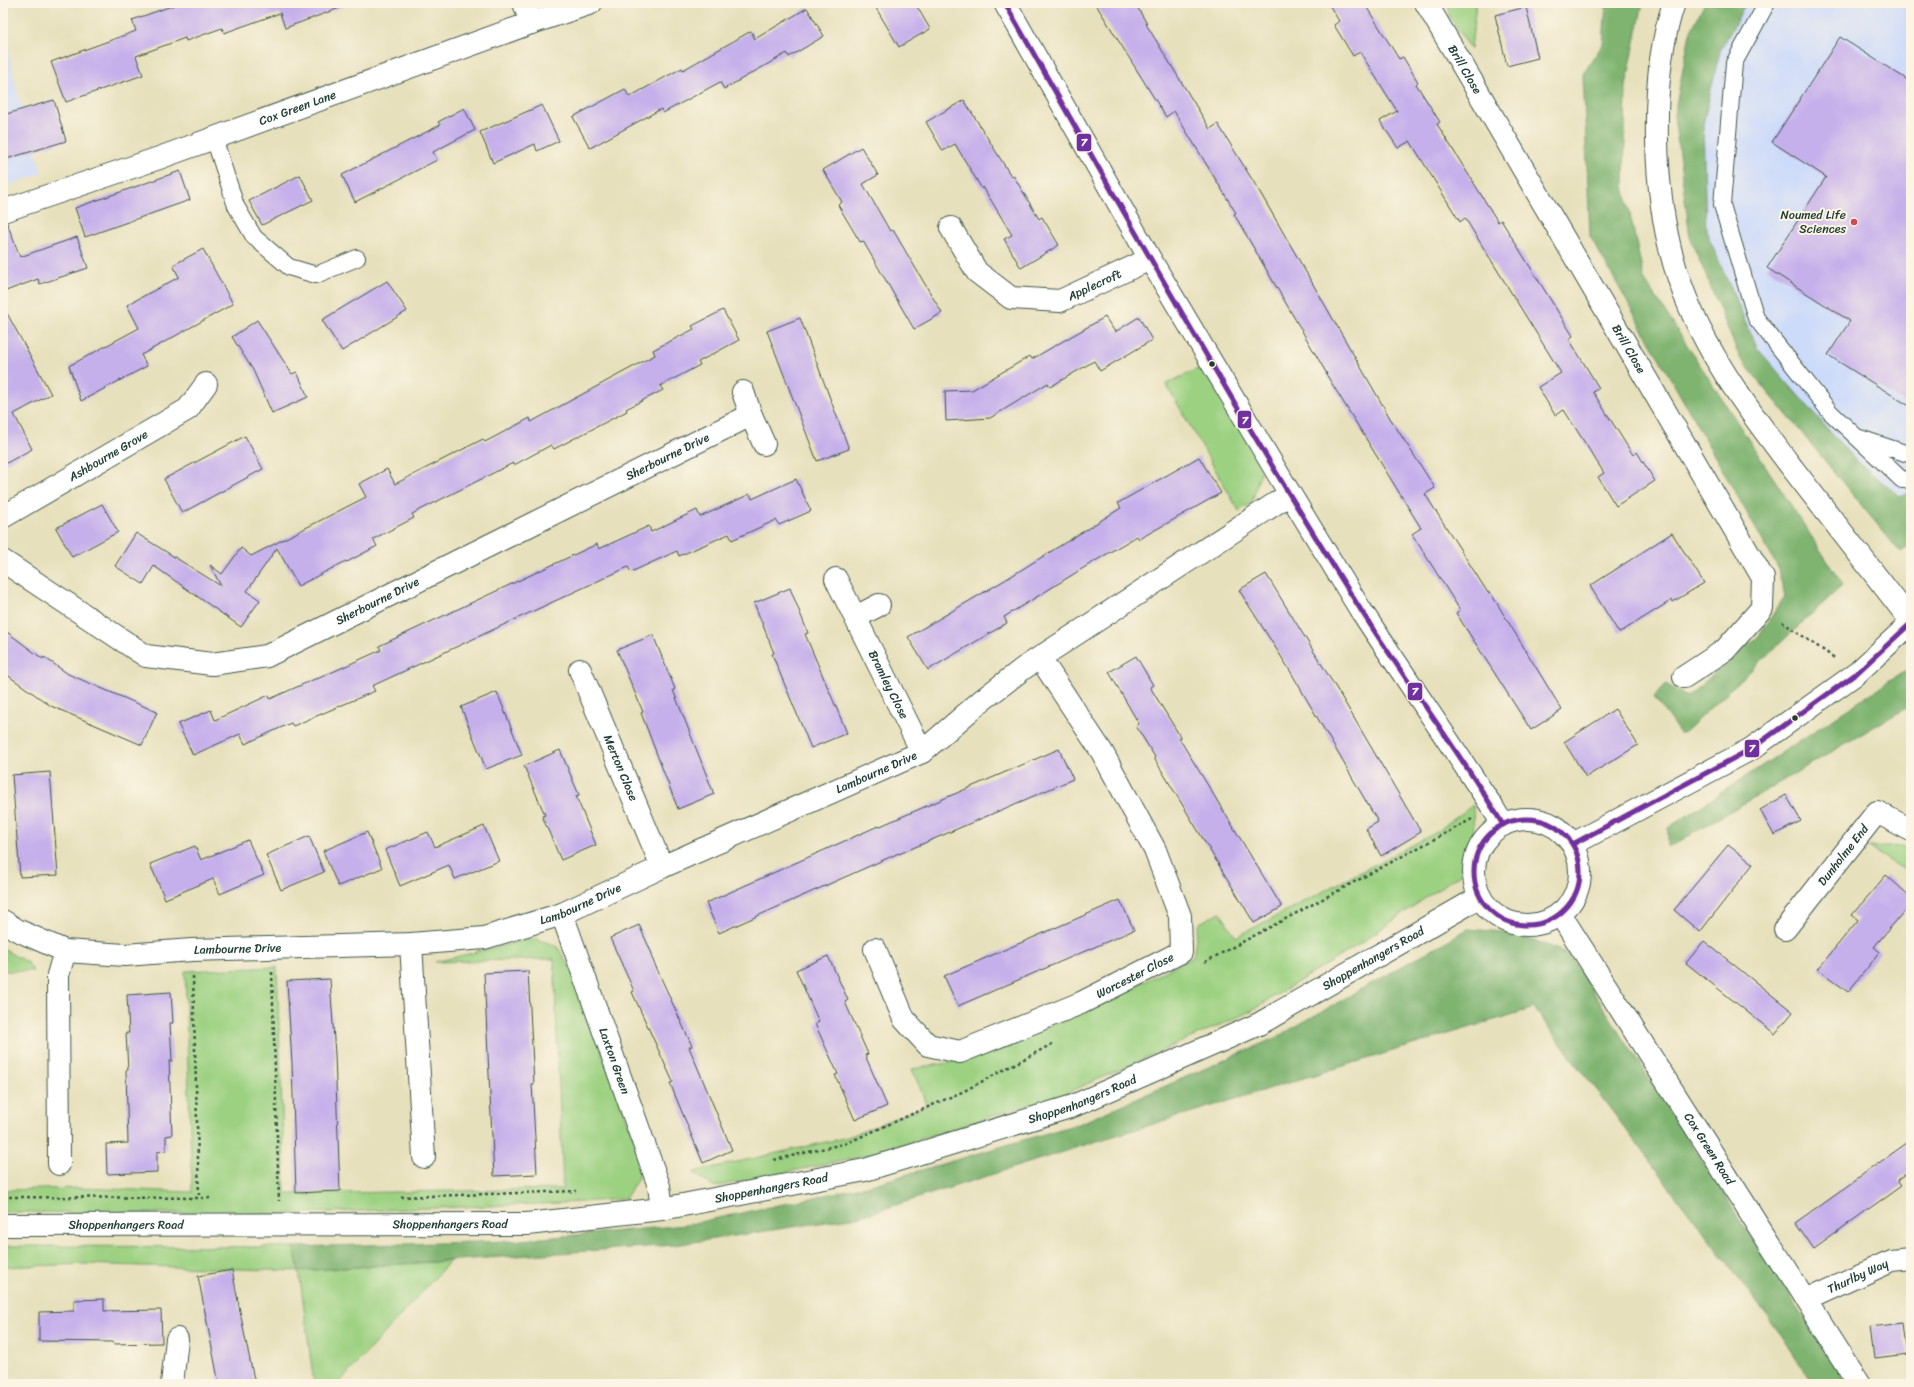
<svg xmlns="http://www.w3.org/2000/svg" width="1914" height="1387" viewBox="0 0 1914 1387" font-family="Sriracha,sans-serif">
<style>
.built{fill:#cddbfa}
.green{fill:#9dd182;stroke:#5e875b}
.forest{fill:#7eb370;stroke:#4e7852}
.building{fill:#c6b0eb}
.lines{fill:none;stroke-linecap:round;stroke-linejoin:round}
.lane-casing{stroke:#3d5548;stroke-width:18}
.street-casing{stroke:#3d5548;stroke-width:24}
.secondary-casing{stroke:#3d5548;stroke-width:24}
.highway-casing{stroke:#3d5548;stroke-width:24}
.path{stroke:#3d5548;stroke-width:2.5;stroke-dasharray:3 3;stroke-linecap:butt}
.lane{stroke:#fff;stroke-width:16}
.street{stroke:#fff;stroke-width:22}
.secondary{stroke:#fff;stroke-width:22}
.highway{stroke:#fff;stroke-width:22}
.bus-1-casing{stroke:#fcf5e5;stroke-width:8}
.bus-1{stroke:#7030a0;stroke-width:5}
.poi-dot{fill:#d1495b;stroke:#fcf5e5;stroke-width:1.5}
.bus-dot{fill:#1f3d34;stroke:#fcf5e5;stroke-width:1.5}
.labels{text-anchor:middle;dominant-baseline:central;stroke-width:4;stroke-linejoin:round;paint-order:stroke}
.street-label{font-size:12px;fill:#1f3d34;stroke:#fcf5e5}
.poi-label{font-size:12px;fill:#1f3d34;stroke:#fcf5e5;text-anchor:end}
.line-badge{stroke:#fcf5e5;stroke-width:1.5}
.badge-label{font-size:11px;text-anchor:middle;font-weight:bold;fill:#fff}
</style>
<rect width="100%" height="100%" fill="#fcf5e5"/>
<filter id="ink" filterUnits="userSpaceOnUse"><feTurbulence type="fractalNoise" baseFrequency=".025" numOctaves="2"/><feDisplacementMap in="SourceGraphic" scale="8" xChannelSelector="R" yChannelSelector="G"/><feConvolveMatrix kernelMatrix="1 2 1 2 8 2 1 2 1" color-interpolation-filters="sRGB"/></filter>
<filter id="wash" filterUnits="userSpaceOnUse"><feTurbulence type="fractalNoise" baseFrequency=".012" numOctaves="4" result="noise"/><feDisplacementMap in="SourceGraphic" scale="16" xChannelSelector="R" yChannelSelector="G"/><feGaussianBlur stdDeviation="0.9" result="paint"/><feColorMatrix in="noise" values="0 0 0 0 0 0 0 0 0 0 0 0 0 0 0 0 0 1.4 0 .05"/><feComposite in="paint" operator="in"/></filter>
<g filter="url(#wash)">
<rect width="100%" height="100%" fill="#e7e0bc"/>
<!-- built -->
<g class="built">
<polygon points="1746,3 1911,3 1911,492 1900,496 1853,458 1757,348 1706,231 1702,127 1720,51"/>
<polygon points="3,28 5,29 14,80 42,173 3,187"/>
</g>
<!-- green -->
<g class="green">
<polygon points="1448,3 1476,3 1471,49 1449,16"/>
<polygon points="1204,366 1263,463 1252,502 1239,511 1166,384"/>
<polygon points="1473,805 1474,837 1460,874 1358,945 1249,1012 1067,1093 862,1157 713,1187 693,1172 848,1137 927,1105 912,1069 953,1062 1084,1012 1193,957 1198,924 1220,912 1236,937 1435,833"/>
<polygon points="1903,846 1911,850 1911,874 1869,848"/>
<polygon points="534,938 557,946 572,971 638,1149 638,1178 625,1199 564,1203 280,1214 3,1212 3,1190 81,1188 192,1192 185,971 277,967 285,1194 563,1189 554,959 435,962"/>
<polygon points="3,949 28,963 33,971 3,971"/>
<polygon points="3,1246 294,1247 299,1271 450,1261 338,1384 314,1384 299,1271 83,1264 3,1267"/>
</g>
<!-- forest -->
<g class="forest">
<polygon points="1606,3 1643,3 1626,86 1624,186 1644,279 1843,585 1681,735 1654,697 1666,684 1687,697 1758,637 1785,596 1777,566 1590,236 1583,74 1603,44"/>
<polygon points="1705,3 1746,3 1720,51 1703,124 1706,231 1757,348 1853,458 1899,496 1911,492 1911,546 1900,552 1740,358 1690,237 1674,115 1690,33"/>
<polygon points="1911,667 1911,705 1668,848 1668,828"/>
<polygon points="1468,929 1516,933 1569,954 1847,1384 1813,1384 1782,1336 1534,1008 1094,1142 858,1217 674,1245 299,1271 294,1247 510,1241 686,1225 871,1185 1081,1123 1275,1038"/>
</g>
<g id="blocks">
<!-- building -->
<g class="building">
<polygon points="180,3 345,3 345,6 285,28 280,13 224,33 222,28 186,41 185,38 136,56 143,75 66,102 51,62 136,31 132,20"/>
<polygon points="873,3 915,3 930,29 899,47"/>
<polygon points="1095,3 1135,3 1147,24 1146,24 1210,129 1218,124 1261,194 1390,418 1435,488 1425,494 1488,593 1490,592 1562,710 1531,730 1456,613 1460,610 1412,534 1421,528 1326,374 1327,374 1234,214 1236,213 1174,111 1166,117"/>
<polygon points="1328,3 1364,3 1399,59 1403,57 1418,82 1416,84 1440,122 1437,124 1498,222 1501,220 1573,336 1569,339 1599,388 1593,392 1633,455 1637,452 1655,481 1616,506 1598,477 1604,473 1564,410 1555,415 1538,387 1561,373 1465,218 1460,222 1410,141 1398,148 1380,121 1397,111 1360,52 1353,56 1334,25 1339,21"/>
<polygon points="1526,7 1538,58 1507,66 1495,15"/>
<polygon points="807,8 824,36 789,57 787,53 724,89 720,82 663,113 661,109 590,148 573,117 625,89 629,97 682,68 683,70 751,31 755,39"/>
<polygon points="1840,37 1911,82 1911,407 1828,355 1850,321 1767,268 1826,177 1772,142"/>
<polygon points="54,100 66,141 3,160 3,115"/>
<polygon points="964,100 1011,176 1013,175 1039,219 1042,217 1059,245 1021,268 1004,239 1012,235 983,187 982,189 955,144 943,151 926,122"/>
<polygon points="542,105 559,141 537,151 535,144 493,163 480,132"/>
<polygon points="464,108 475,130 433,152 437,160 355,202 342,175 440,125 438,122"/>
<polygon points="861,147 878,175 863,184 890,231 893,230 942,313 914,329 863,241 860,242 838,205 842,202 823,170"/>
<polygon points="180,171 190,200 85,237 75,208"/>
<polygon points="300,175 313,200 262,225 249,201"/>
<polygon points="3,223 7,223 20,257 77,237 88,268 40,284 38,279 3,292"/>
<polygon points="203,249 233,304 141,355 147,366 81,401 69,366 139,328 127,305 179,277 173,265"/>
<polygon points="387,281 407,311 342,351 322,320"/>
<polygon points="3,306 51,394 14,414 32,449 3,465"/>
<polygon points="723,310 739,340 698,362 700,365 660,386 663,390 626,409 627,411 554,449 551,445 514,465 513,463 412,514 414,518 373,539 377,546 347,562 346,561 298,586 277,548 247,591 260,600 241,627 154,566 143,584 115,566 136,533 221,586 210,565 222,574 241,548 251,556 366,497 359,484 387,469 395,484 483,439 485,442 530,418 531,422 655,355 653,350 694,329 692,326"/>
<polygon points="1105,317 1115,332 1139,317 1152,340 1100,371 1094,361 1050,387 1048,383 990,418 946,421 945,391 972,390 1030,356 1032,359"/>
<polygon points="800,318 849,449 817,461 767,331"/>
<polygon points="257,320 292,374 297,372 308,397 272,413 253,370 232,337"/>
<polygon points="245,436 263,469 182,513 164,479"/>
<polygon points="1199,457 1221,493 1139,539 1137,536 1090,564 1004,617 1007,623 928,670 908,637 1005,580 1121,508 1118,503"/>
<polygon points="796,479 811,511 779,525 776,520 732,540 729,534 679,556 677,551 631,572 628,567 372,686 375,691 293,726 291,723 245,744 240,734 193,755 178,724 211,710 215,720 269,695 270,699 317,678 317,679 381,650 379,646 597,544 599,549 649,526 651,532 697,510 700,517 750,494 752,499"/>
<polygon points="102,504 118,532 72,557 56,528"/>
<polygon points="1672,533 1704,583 1673,602 1672,600 1619,633 1590,586"/>
<polygon points="1266,574 1341,696 1421,832 1381,856 1366,829 1378,822 1289,669 1239,590"/>
<polygon points="790,588 808,633 805,634 847,733 811,748 772,654 774,653 754,603"/>
<polygon points="3,629 43,659 44,657 68,674 157,712 142,745 51,706 3,672"/>
<polygon points="653,635 675,689 673,690 714,794 678,809 641,713 643,712 617,650"/>
<polygon points="1136,656 1153,685 1150,687 1181,738 1179,738 1282,907 1254,923 1154,758 1155,757 1136,726 1139,724 1109,672"/>
<polygon points="497,692 522,755 486,769 461,707"/>
<polygon points="1615,709 1638,745 1586,777 1564,742"/>
<polygon points="1059,749 1073,779 899,854 899,853 719,933 706,903 878,826 878,827"/>
<polygon points="560,750 579,795 576,796 596,845 561,860 542,816 545,815 524,766"/>
<polygon points="50,772 58,875 20,877 12,775"/>
<polygon points="1786,795 1801,821 1774,835 1760,810"/>
<polygon points="484,826 499,861 455,879 449,865 400,886 385,850 428,832 435,847"/>
<polygon points="367,832 382,868 338,886 323,851"/>
<polygon points="309,836 324,872 281,890 266,855"/>
<polygon points="248,840 264,875 220,894 213,879 165,899 150,864 195,846 201,860"/>
<polygon points="1728,845 1753,864 1700,932 1674,910"/>
<polygon points="1886,875 1911,897 1911,903 1874,947 1880,952 1848,992 1818,969 1858,920 1852,915"/>
<polygon points="1120,900 1134,930 958,1006 944,976"/>
<polygon points="639,925 653,956 651,956 692,1046 689,1047 732,1150 703,1163 670,1083 673,1082 632,992 634,991 610,938"/>
<polygon points="1704,941 1793,1012 1775,1034 1686,963"/>
<polygon points="828,956 848,1000 845,1002 868,1054 865,1055 887,1106 855,1120 835,1075 838,1074 815,1024 819,1022 796,970"/>
<polygon points="528,971 534,1084 532,1084 537,1174 494,1176 484,973"/>
<polygon points="330,979 335,1055 340,1191 296,1193 292,1063 287,981"/>
<polygon points="171,992 173,1023 170,1023 172,1061 169,1061 172,1135 166,1136 166,1151 157,1152 157,1172 107,1174 106,1144 128,1143 126,1070 128,1070 126,1033 129,1033 127,995"/>
<polygon points="1911,1140 1911,1170 1898,1180 1902,1185 1813,1249 1795,1223"/>
<polygon points="232,1270 245,1337 255,1384 219,1384 198,1276"/>
<polygon points="104,1299 104,1311 161,1310 162,1343 113,1344 113,1342 39,1341 39,1312 74,1311 74,1300"/>
<polygon points="1903,1323 1907,1354 1875,1358 1871,1327"/>
</g>
</g>
</g>
<g filter="url(#ink)">
<use href="#blocks" fill-opacity="0" stroke="#3d5548" stroke-width="1"/>
<g class="lines">
<defs>
<g id="lane">
<polyline points="1767,3 1734,63 1722,205 1756,318 1830,412 1902,480 1911,479"/>
<polyline points="214,138 236,206 254,237 289,267 316,275 357,258"/>
<polyline points="1860,438 1911,455"/>
</g>
<g id="street">
<polyline points="524,3 531,23"/>
<polyline points="1005,3 1150,259 1290,494 1360,609 1493,808 1503,825"/>
<path id="s1" d="M 1426,3 L 1763,578 L 1762,608 L 1725,650 L 1684,677"/>
<path id="s2" d="M 3,211 L 159,158 L 531,23 L 591,3"/>
<path id="s3" d="M 951,228 L 977,272 L 1011,298 L 1060,301 L 1150,259"/>
<polyline points="743,392 751,415 764,444"/>
<path id="s4" d="M 3,517 L 188,409 L 206,384"/>
<path id="s5" d="M 3,561 L 146,656 L 212,664 L 267,656 L 751,415"/>
<path id="s6" d="M 836,579 L 922,752"/>
<polyline points="856,617 879,605"/>
<path id="s7" d="M 580,670 L 662,867"/>
<path id="s8" d="M 562,914 L 659,1186 L 662,1209"/>
<path id="s9" d="M 1560,914 L 1859,1384"/>
<path id="s10" d="M 3,921 L 17,930 L 65,951 L 125,955 L 192,950 L 411,944 L 484,938 L 562,914 L 662,867 L 922,752 L 981,701 L 1024,668 L 1290,494"/>
<path id="s11" d="M 1785,929 L 1877,812 L 1911,830"/>
<polyline points="411,944 424,1157"/>
<path id="s12" d="M 875,949 L 904,1019 L 928,1045 L 960,1052 L 1081,1003 L 1181,952 L 1180,916 L 1155,850 L 1102,752 L 1040,658"/>
<polyline points="59,1164 58,975 65,951"/>
<path id="s13" d="M 1806,1300 L 1891,1261 L 1911,1259"/>
<polyline points="172,1384 177,1339"/>
</g>
<g id="secondary">
<circle cx="1527" cy="872" r="53"/>
<polyline points="1573,844 1751,749 1857,673 1911,623"/>
<path id="s14" d="M 3,1225 L 527,1224 L 662,1209 L 865,1170 L 1073,1106 L 1259,1024 L 1480,897"/>
</g>
<path id="highway" d="M 1674,3 C 1659,47 1656,95 1657,141 C 1658,188 1664,237 1680,282 C 1704,352 1749,411 1793,469 C 1832,520 1872,570 1911,621"/>
</defs>
<!-- lane casing -->
<use href="#lane" class="lane-casing"/>
<!-- street casing -->
<use href="#street" class="street-casing"/>
<!-- secondary casing -->
<use href="#secondary" class="secondary-casing"/>
<!-- highway casing -->
<use href="#highway" class="highway-casing"/>
<!-- path -->
<g class="path">
<polyline points="1782,622 1836,659"/>
<polyline points="1205,962 1472,819"/>
<polyline points="272,972 279,1201"/>
<polyline points="193,976 199,1197"/>
<polyline points="774,1160 847,1143 964,1091 1054,1043"/>
<polyline points="3,1197 212,1198"/>
<polyline points="401,1197 576,1191"/>
</g>
<!-- lane -->
<use href="#lane" class="lane"/>
<!-- street -->
<use href="#street" class="street"/>
<!-- secondary -->
<use href="#secondary" class="secondary"/>
<!-- highway -->
<use href="#highway" class="highway"/>
<defs>
<g id="bus-1">
<path d="M 1005,3 C 1120,206 1235,410 1359,607 C 1405,681 1459,750 1503,825"/>
<circle cx="1527" cy="872" r="53"/>
<polyline points="1573,844 1751,749 1857,673 1911,623"/>
</g>
</defs>
<!-- bus-1 casing -->
<use href="#bus-1" class="bus-1-casing"/>
<!-- bus-1 -->
<use href="#bus-1" class="bus-1"/>
</g>
</g>
<!-- markers -->
<circle class="poi-dot" cx="1854" cy="222" r="4"/>
<g class="bus-dot">
<circle cx="1212" cy="364" r="3.5"/>
<circle cx="1795" cy="718" r="3.5"/>
</g>
<g class="labels">
<!-- street labels -->
<g class="street-label">
<text stroke="none"><textPath href="#s1" startOffset="77">Brill Close</textPath></text>
<text stroke="none"><textPath href="#s2" startOffset="312">Cox Green Lane</textPath></text>
<text stroke="none"><textPath href="#s3" startOffset="181">Applecroft</textPath></text>
<text stroke="none"><textPath href="#s1" startOffset="401">Brill Close</textPath></text>
<text stroke="none"><textPath href="#s4" startOffset="122">Ashbourne Grove</textPath></text>
<text stroke="none"><textPath href="#s5" startOffset="741">Sherbourne Drive</textPath></text>
<text stroke="none"><textPath href="#s5" startOffset="417">Sherbourne Drive</textPath></text>
<text stroke="none"><textPath href="#s6" startOffset="118">Bramley Close</textPath></text>
<text stroke="none"><textPath href="#s7" startOffset="106">Merton Close</textPath></text>
<text stroke="none"><textPath href="#s10" startOffset="915">Lambourne Drive</textPath></text>
<text stroke="none"><textPath href="#s11" startOffset="94">Dunholme End</textPath></text>
<text stroke="none"><textPath href="#s10" startOffset="591">Lambourne Drive</textPath></text>
<text stroke="none"><textPath href="#s10" startOffset="242">Lambourne Drive</textPath></text>
<text stroke="none"><textPath href="#s14" startOffset="1419">Shoppenhangers Road</textPath></text>
<text stroke="none"><textPath href="#s12" startOffset="335">Worcester Close</textPath></text>
<text stroke="none"><textPath href="#s8" startOffset="156">Laxton Green</textPath></text>
<text stroke="none"><textPath href="#s14" startOffset="1095">Shoppenhangers Road</textPath></text>
<text stroke="none"><textPath href="#s9" startOffset="278">Cox Green Road</textPath></text>
<text stroke="none"><textPath href="#s14" startOffset="771">Shoppenhangers Road</textPath></text>
<text stroke="none"><textPath href="#s14" startOffset="447">Shoppenhangers Road</textPath></text>
<text stroke="none"><textPath href="#s14" startOffset="123">Shoppenhangers Road</textPath></text>
<text stroke="none"><textPath href="#s13" startOffset="57">Thurlby Way</textPath></text>
</g>
<!-- poi labels -->
<g class="poi-label">
<text x="1846" y="215">Noumed Life<tspan x="1846" dy="14">Sciences</tspan></text>
</g>
</g>
<g class="line-badge">
<rect x="1076" y="133" width="16" height="19" rx="4" fill="#7030a0"/>
<rect x="1237" y="410" width="15" height="19" rx="4" fill="#7030a0"/>
<rect x="1407" y="682" width="16" height="19" rx="4" fill="#7030a0"/>
<rect x="1744" y="739" width="16" height="19" rx="4" fill="#7030a0"/>
</g>
<g class="badge-label">
<text x="1084" y="146">7</text>
<text x="1245" y="424">7</text>
<text x="1415" y="695">7</text>
<text x="1752" y="752">7</text>
</g>
<!-- margin -->
<rect width="1914" height="1387" fill="none" stroke="#fcf5e5" stroke-width="16"/>
</svg>
